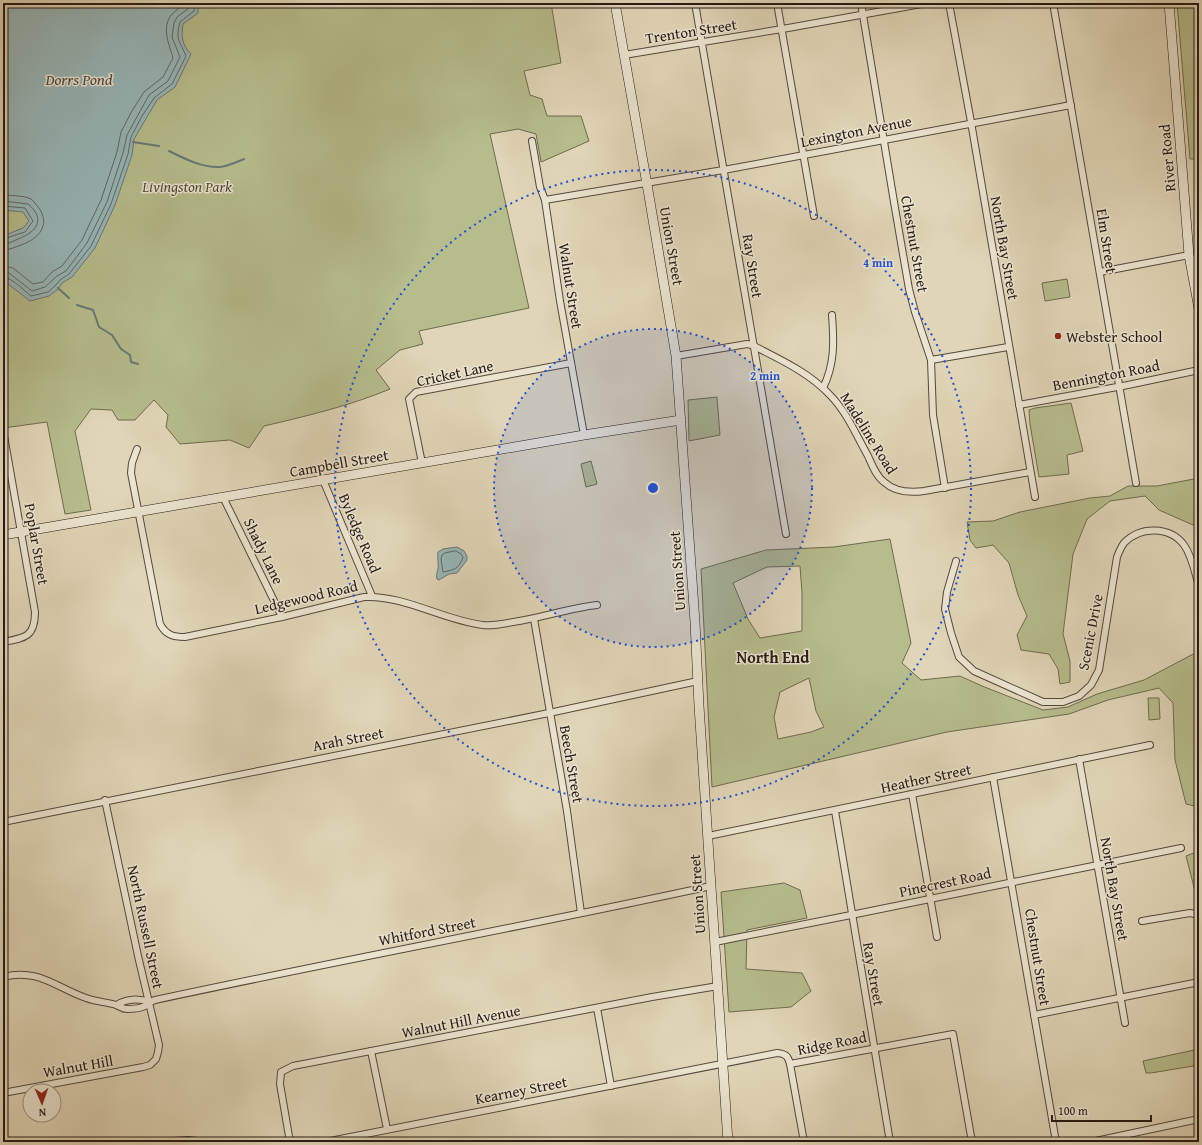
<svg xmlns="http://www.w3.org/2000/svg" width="1202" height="1145" viewBox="0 0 1202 1145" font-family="'Gentium Book Plus',serif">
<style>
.green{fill:#b6bc8c;stroke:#6e6b50;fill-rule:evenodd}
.water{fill:#97b6b8;stroke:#697877}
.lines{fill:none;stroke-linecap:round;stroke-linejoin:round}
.shore{stroke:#5e6866;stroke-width:1}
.stream{stroke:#697877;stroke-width:2}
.street-casing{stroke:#54493e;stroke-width:8}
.secondary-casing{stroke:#251a15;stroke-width:10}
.street{stroke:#ebe4d0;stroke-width:6}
.secondary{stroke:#ebe4d0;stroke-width:9}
.ring{fill:none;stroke:#1d4ed8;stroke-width:2;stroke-dasharray:2 4}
.poi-dot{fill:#8f2418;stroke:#ebe4d0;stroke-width:1.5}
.labels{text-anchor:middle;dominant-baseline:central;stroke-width:3;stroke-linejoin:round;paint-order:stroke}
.street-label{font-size:15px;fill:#251a15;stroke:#ebe4d0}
.park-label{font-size:15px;font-style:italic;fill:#504b39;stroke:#ebe4d0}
.poi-label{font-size:15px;fill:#251a15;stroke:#ebe4d0;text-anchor:start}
.water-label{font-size:16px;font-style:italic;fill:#474946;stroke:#ebe4d0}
.neighbourhood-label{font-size:16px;font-weight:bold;fill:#251a15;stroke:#ebe4d0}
.centre{fill:#1d4ed8;stroke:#ebe4d0;stroke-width:2}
.ring-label{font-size:12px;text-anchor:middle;font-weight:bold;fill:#1d4ed8;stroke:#ebe4d0;stroke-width:3;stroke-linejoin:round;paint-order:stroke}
</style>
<rect width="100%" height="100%" fill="#e0d5b7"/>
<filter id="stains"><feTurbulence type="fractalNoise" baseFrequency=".005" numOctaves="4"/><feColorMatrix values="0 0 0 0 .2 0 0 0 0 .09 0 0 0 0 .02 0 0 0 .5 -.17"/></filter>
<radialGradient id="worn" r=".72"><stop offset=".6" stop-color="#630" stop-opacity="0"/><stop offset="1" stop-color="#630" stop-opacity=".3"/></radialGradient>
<!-- green -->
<g class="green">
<path d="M 3,3 L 551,3 L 561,63 L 524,71 L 530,95 L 542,99 L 547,116 L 581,116 L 589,141 L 541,162 L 536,134 L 518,129 L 490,134 L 529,308 L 419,331 L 423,344 L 400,350 L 376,370 L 390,389 C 349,406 307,416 264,426 L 249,448 L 230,440 L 180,444 L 166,427 L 168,415 L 154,400 L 135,420 L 118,420 L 112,410 L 91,409 L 75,431 L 91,510 L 65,514 L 47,422 L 3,428 Z"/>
<polygon points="1177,3 1199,3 1199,159 1190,159"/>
<polygon points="1067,279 1070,297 1045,301 1042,283"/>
<polygon points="717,397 720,435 689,441 688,400"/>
<polygon points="1071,403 1083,451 1067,455 1069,474 1039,477 1030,424 1029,410 1035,408"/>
<polygon points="591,461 597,484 586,487 581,464"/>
<polygon points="1199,478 1199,524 1193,525 1159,510 1145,496 1110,501 1087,519 1073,554 1063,634 1070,661 1070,682 1060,684 1058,669 1049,654 1021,650 1017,635 1027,616 1018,595 1009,563 993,545 976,548 970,540 967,522 993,521 1020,512 1090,498 1110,496 1128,486 1157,486"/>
<path d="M 890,539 L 911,643 L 902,663 L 921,680 L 960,676 L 982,686 L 1043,710 L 1068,707 L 1097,694 L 1144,680 L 1199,651 L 1199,807 L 1186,804 L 1175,760 L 1173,703 L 1159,688 L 1108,700 L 1069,714 L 947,732 L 712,787 L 701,569 L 766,550 L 834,547 ZM 800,566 L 802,593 L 802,631 L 760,638 L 748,619 L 733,583 L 767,567 ZM 809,678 L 816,711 L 824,727 L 811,732 L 778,739 L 774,717 L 780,692 Z"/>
<polygon points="1148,698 1159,698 1160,719 1149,720"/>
<polygon points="1199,851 1199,899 1197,899 1186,856"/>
<polygon points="784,883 800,890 807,918 747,930 746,969 802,973 811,991 791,1007 729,1012 721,892"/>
<polygon points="1199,1049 1199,1065 1151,1073 1146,1073 1143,1061"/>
</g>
<!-- water -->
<g class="water">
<path d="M 3,3 L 198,3 L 198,13 L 183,24 C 181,37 182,45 191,54 L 175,87 L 157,100 L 134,139 L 132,155 L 115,205 L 95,248 L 72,277 L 62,283 L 58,289 L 49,296 L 30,301 L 3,280 L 3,236 L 23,228 L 29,221 L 23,212 L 3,210 Z"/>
<path d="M 457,547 L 464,551 L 467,556 L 467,560 L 457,573 L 449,574 L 439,580 L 437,579 C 436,574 437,573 438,569 C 439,563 437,560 438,552 L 443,549 Z"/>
</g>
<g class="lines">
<!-- shore -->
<g class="shore">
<path d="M 3,195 C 11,196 23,195 31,199 C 34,201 36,205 39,208 C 51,226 38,239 21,245 C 15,247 10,250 3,250"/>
<path d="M 3,201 L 28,204 C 46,219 37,232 18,239 C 13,241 9,244 3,244"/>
<polyline points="3,206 25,208 33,221 25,232 3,239"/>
<path d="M 3,266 L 13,268 L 33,284 L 43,282 L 52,272 L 62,266 L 82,240 L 101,200 L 117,152 L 121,132 L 132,111 L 144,92 L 163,77 L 173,58 C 169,44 161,27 172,14 C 176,10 181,8 183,3"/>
<polyline points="3,272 9,273 32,291 45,287 57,276 66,271 87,243 107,202 123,153 127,135 149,95 168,81 180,57 172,37 174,23 177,17 189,8 189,3"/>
<path d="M 3,277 C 13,278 23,290 31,296 L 48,292 L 55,286 L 60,280 L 69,274 L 91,246 L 111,204 L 128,154 L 131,137 L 142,116 L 154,98 L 172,84 L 186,56 C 180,41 175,41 180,22 L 194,11 L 195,3"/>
<path d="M 456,551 L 461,554 L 463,557 C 459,569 454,570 443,572 L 441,559 L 442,555 L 445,553 Z"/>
</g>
<!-- stream -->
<g class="stream">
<polyline points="133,142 159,146"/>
<path d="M 169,151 C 185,159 203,168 220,167 C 228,166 237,162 244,159"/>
<polyline points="58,288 69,298"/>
<polyline points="77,305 93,310 99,327 112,335 121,349 130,355 131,362 138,364"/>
</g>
<defs>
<g id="street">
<polyline points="695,3 786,534"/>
<polyline points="777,3 814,216"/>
<polyline points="861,3 895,208 909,289 915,312 931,360 933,415 945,488"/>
<polyline points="949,3 971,122 1035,497"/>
<polyline points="1053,3 1136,483"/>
<polyline points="624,55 788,28 927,3"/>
<polyline points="532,141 540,187 545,200 560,301 584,435"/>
<polyline points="545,200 729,169 1071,105"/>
<polyline points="1100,272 1189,255"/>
<path d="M 676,356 L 747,344 L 752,345 C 779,359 808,372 829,394 C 847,412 856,435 868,456 C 872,465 876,476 884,482 C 895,492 910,493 924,491 L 1030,472"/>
<polyline points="931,360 1008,347"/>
<path d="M 823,388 C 835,364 834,341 832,315"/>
<polyline points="1019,405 1128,385 1199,370"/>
<path d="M 137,449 L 132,463 L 131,473 L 160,624 C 166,635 173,637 185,637 L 282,617 L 364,597 C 405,595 442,620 483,625 C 493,626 503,624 513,622 C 542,618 569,608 597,605"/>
<polyline points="422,463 409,399 416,392 571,363"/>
<polyline points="323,480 372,596"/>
<polyline points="223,497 282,617"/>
<path d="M 956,561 L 947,592 L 945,609 L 951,633 L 959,657 L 974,671 L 1043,702 L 1063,702 L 1079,696 L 1091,685 L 1099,670 L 1117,557 C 1119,552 1121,547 1124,543 C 1140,526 1170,526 1184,545 C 1192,556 1195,573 1199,586"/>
<polyline points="534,619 567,811 581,913"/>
<path d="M 3,642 C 25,638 35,637 35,612 L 3,430"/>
<polyline points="1079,759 1125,1023"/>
<polyline points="993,777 1056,1142"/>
<polyline points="912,794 937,937"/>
<polyline points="835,811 890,1142"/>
<polyline points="3,822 549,713 698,681"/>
<polyline points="708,836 1150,745"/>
<polyline points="1142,921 1190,913 1199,915"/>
<polyline points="715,942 851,915 1181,848"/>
<path d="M 3,977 C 38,968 55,987 86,998 C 97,1002 107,1002 116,1005 C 121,1007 122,1009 127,1009 C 132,1009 141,1008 145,1006 C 149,1003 151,1001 155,1000 C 340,960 527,926 711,886"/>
<path d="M 117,1005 C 125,999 139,998 149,1002"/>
<polyline points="597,1008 611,1086"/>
<polyline points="1034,1015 1199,982"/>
<polyline points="371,1051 387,1129"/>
<polyline points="790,1064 804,1142"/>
<polyline points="3,1093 143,1067 150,1065 156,1059 158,1052 159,1045 138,956 105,800"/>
<polyline points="157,1142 188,1140 206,1142"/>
<polyline points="290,1142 280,1084 281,1072 293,1066 652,997 718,986"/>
<path d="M 325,1142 L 777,1053 C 786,1054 788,1056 790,1064 L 953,1034 L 972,1142"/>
<polyline points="1091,1142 1199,1119"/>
</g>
<g id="secondary">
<polyline points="615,3 648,190 676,356 695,622 699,706 728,1142"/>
<polyline points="1169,3 1189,255 1199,309"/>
<polyline points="3,535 584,435 681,420"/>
</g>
</defs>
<!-- street casing -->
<use href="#street" class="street-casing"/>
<!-- secondary casing -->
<use href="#secondary" class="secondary-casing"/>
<!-- street -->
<use href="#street" class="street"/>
<!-- secondary -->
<use href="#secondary" class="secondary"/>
</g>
<!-- distance rings -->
<circle cx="653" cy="488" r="159" fill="#1d4ed8" fill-opacity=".12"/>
<g class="ring">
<circle cx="653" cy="488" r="159"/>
<circle cx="653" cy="488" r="318"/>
</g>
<!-- markers -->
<circle class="poi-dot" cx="1058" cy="336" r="4"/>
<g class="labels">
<!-- street labels -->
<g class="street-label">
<text transform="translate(691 31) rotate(-9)">Trenton Street</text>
<text transform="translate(856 131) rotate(-11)">Lexington Avenue</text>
<text transform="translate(1167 158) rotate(-95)">River Road</text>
<text transform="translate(1107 241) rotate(81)">Elm Street</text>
<text transform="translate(915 244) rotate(80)">Chestnut Street</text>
<text transform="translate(672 246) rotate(80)">Union Street</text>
<text transform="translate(1005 248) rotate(80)">North Bay Street</text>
<text transform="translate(753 266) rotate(81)">Ray Street</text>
<text transform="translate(571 286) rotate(81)">Walnut Street</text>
<text transform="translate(455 373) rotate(-12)">Cricket Lane</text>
<text transform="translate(1106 375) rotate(-11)">Bennington Road</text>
<text transform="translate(869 433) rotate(58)">Madeline Road</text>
<text transform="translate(339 463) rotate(-10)">Campbell Street</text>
<text transform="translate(360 533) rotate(67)">Byledge Road</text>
<text transform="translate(37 544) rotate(80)">Poplar Street</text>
<text transform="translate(264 551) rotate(64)">Shady Lane</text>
<text transform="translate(677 571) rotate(-94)">Union Street</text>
<text transform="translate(306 597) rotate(-13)">Ledgewood Road</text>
<text transform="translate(1090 632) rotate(-79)">Scenic Drive</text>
<text transform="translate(348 739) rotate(-11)">Arah Street</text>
<text transform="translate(572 764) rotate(80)">Beech Street</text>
<text transform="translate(926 778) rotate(-12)">Heather Street</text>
<text transform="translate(945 882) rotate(-12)">Pinecrest Road</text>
<text transform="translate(1115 889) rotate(80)">North Bay Street</text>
<text transform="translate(697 894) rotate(-94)">Union Street</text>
<text transform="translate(146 927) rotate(78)">North Russell Street</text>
<text transform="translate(427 931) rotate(-11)">Whitford Street</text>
<text transform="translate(1038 957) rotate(81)">Chestnut Street</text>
<text transform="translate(874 974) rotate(80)">Ray Street</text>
<text transform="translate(461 1021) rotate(-11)">Walnut Hill Avenue</text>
<text transform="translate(832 1043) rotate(-11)">Ridge Road</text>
<text transform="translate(78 1066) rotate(-10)">Walnut Hill</text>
<text transform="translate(521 1090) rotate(-11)">Kearney Street</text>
</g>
<!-- park labels -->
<g class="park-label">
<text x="187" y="186">Livingston Park</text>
</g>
<!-- poi labels -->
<g class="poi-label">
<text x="1066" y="336">Webster School</text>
</g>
<!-- water labels -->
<g class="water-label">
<text x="79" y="79">Dorrs Pond</text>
</g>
<!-- neighbourhood labels -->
<g class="neighbourhood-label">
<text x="773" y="657">North End</text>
</g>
</g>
<circle cx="653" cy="488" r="6" class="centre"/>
<g class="ring-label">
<text x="878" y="267">4 min</text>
<text x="765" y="380">2 min</text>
</g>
<!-- margin -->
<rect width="1202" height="1145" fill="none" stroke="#e0d5b7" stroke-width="16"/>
<rect x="4" y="4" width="1194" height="1137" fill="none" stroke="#251a15" stroke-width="2"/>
<rect x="8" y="8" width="1186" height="1129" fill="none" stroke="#251a15"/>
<!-- north arrow -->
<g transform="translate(42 1103) rotate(178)"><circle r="19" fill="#ebe4d0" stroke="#9c9385"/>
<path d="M0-3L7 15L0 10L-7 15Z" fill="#8f2418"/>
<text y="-6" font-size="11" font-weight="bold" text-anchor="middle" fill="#251a15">N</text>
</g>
<!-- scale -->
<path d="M1052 1115v6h99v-6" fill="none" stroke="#251a15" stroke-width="2"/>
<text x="1058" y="1115" font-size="12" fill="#251a15" stroke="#ebe4d0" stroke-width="3" paint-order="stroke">100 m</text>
<rect width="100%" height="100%" filter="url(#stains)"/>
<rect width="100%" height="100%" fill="url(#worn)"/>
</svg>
